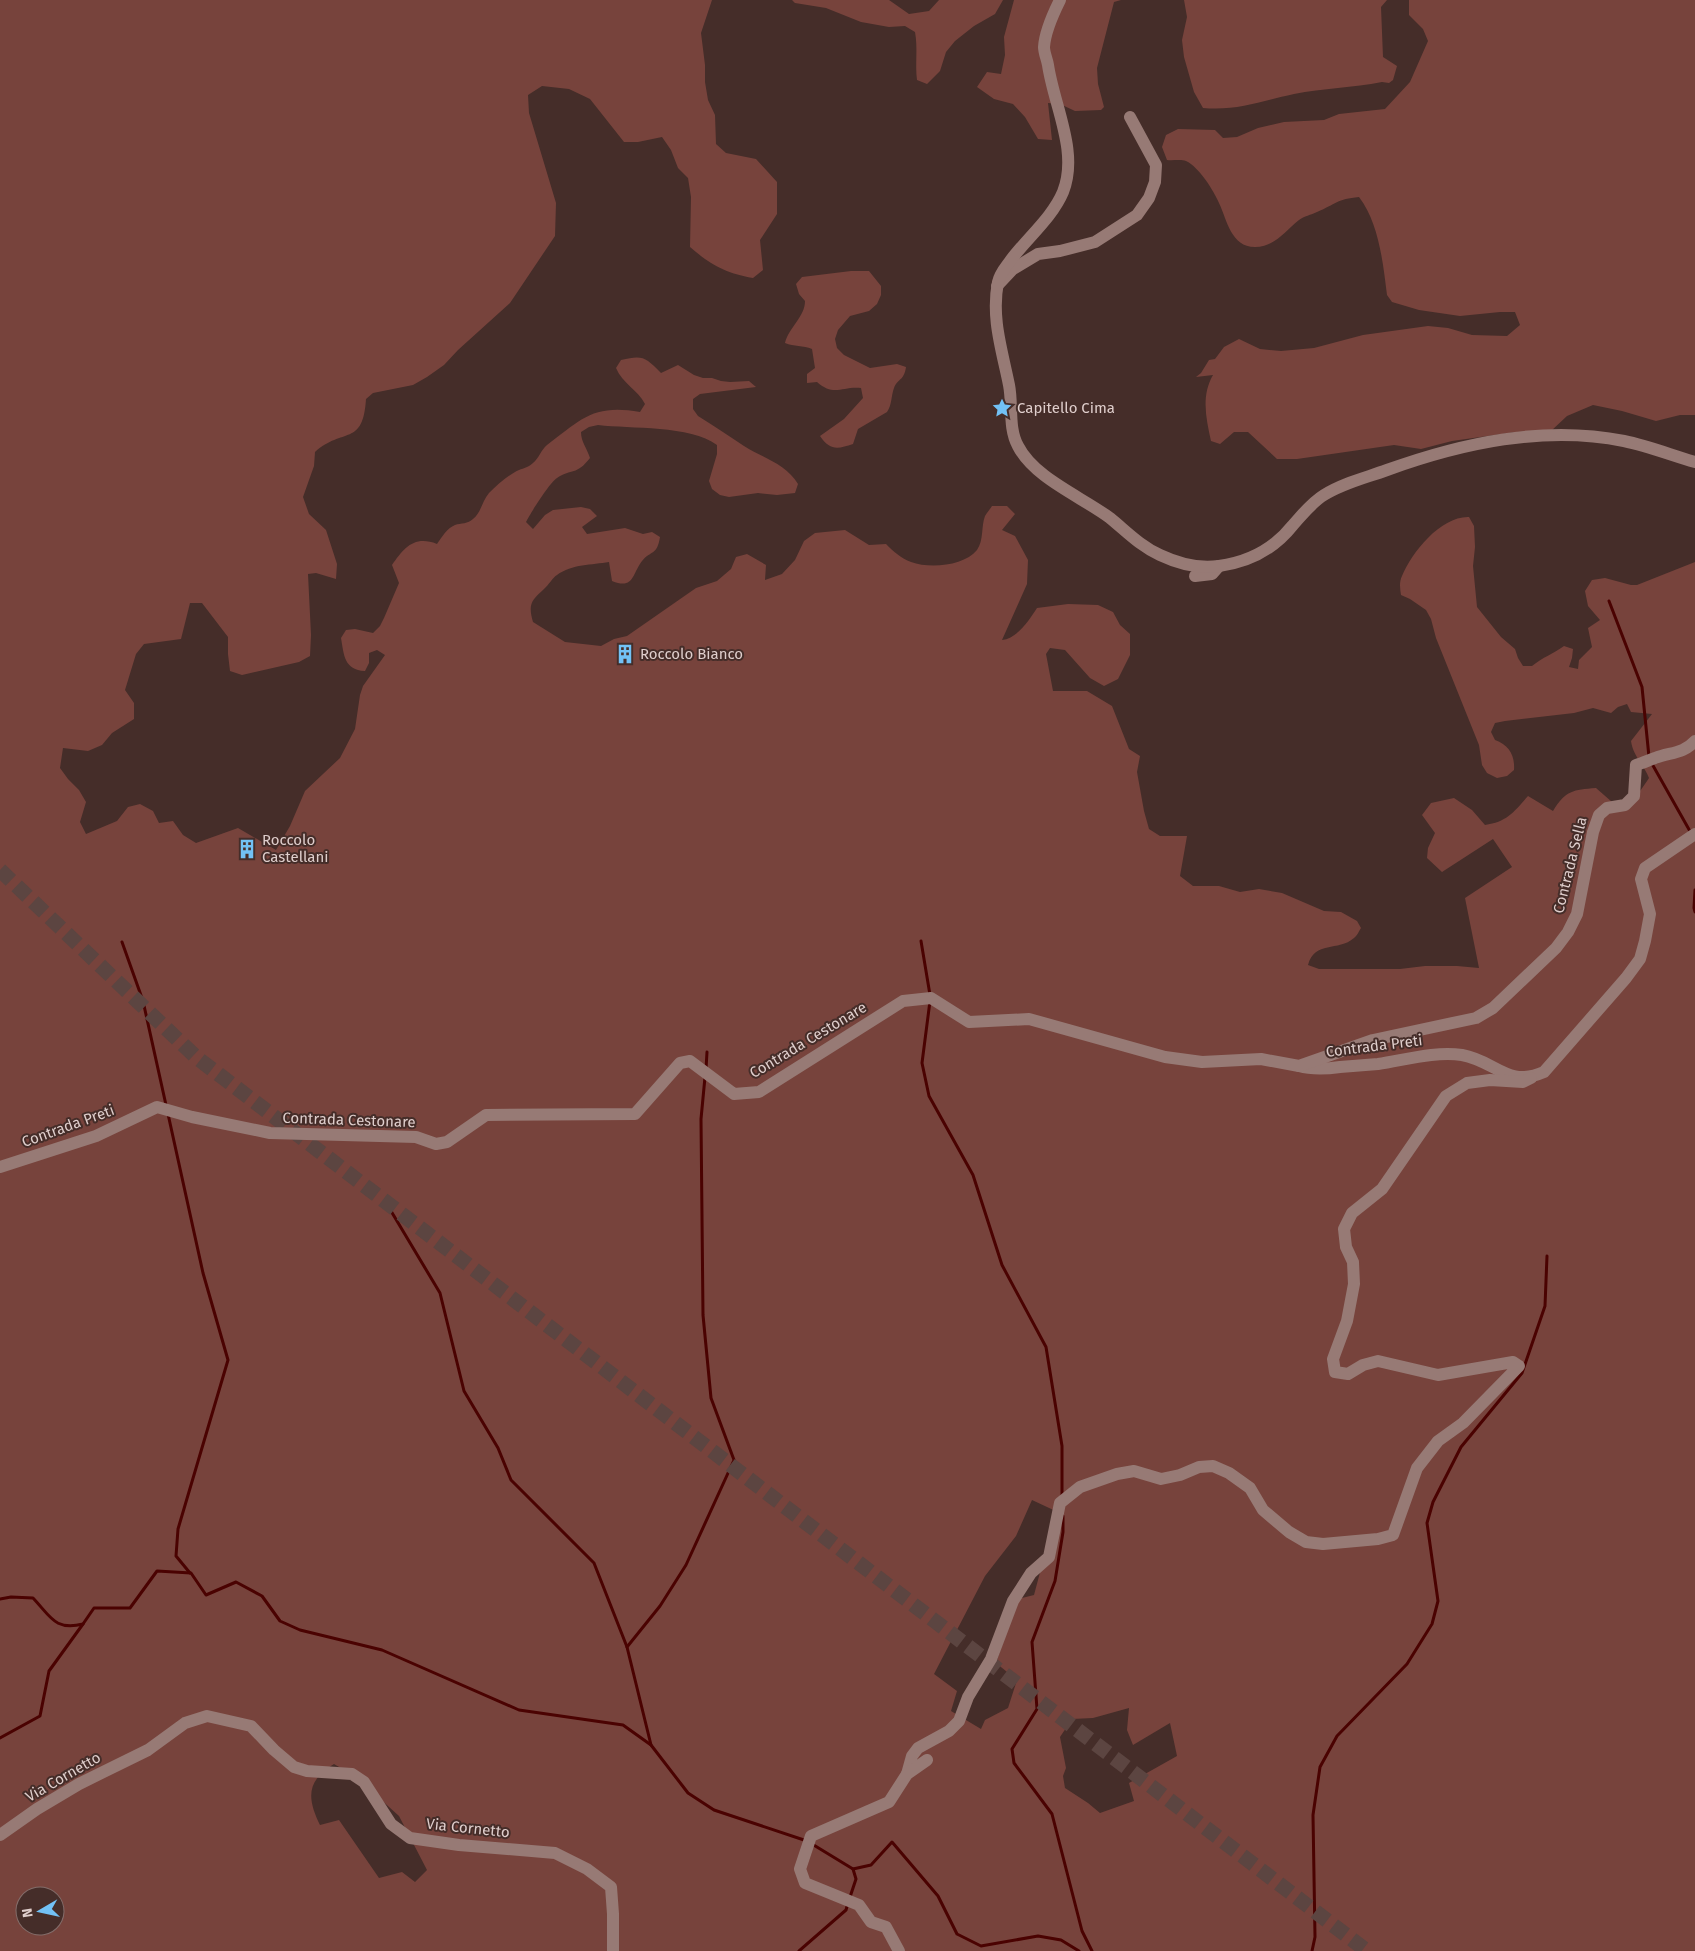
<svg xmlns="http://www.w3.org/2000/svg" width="1695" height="1951" viewBox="0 0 1695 1951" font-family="'Fira Sans',sans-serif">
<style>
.green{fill:#77433c;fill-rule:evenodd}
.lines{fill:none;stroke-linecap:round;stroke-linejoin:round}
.stream{stroke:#4a0201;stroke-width:3}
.highway-tunnel{stroke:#5c4541;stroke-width:15;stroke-dasharray:15 8;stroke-linecap:butt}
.street{stroke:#977a75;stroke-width:12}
.secondary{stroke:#977a75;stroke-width:12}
.labels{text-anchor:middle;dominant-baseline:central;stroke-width:4;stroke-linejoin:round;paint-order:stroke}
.poi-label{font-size:15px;fill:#dfcecc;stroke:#452d29;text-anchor:start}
.street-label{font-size:15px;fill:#dfcecc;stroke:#452d29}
</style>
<rect width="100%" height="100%" fill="#452d29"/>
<!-- green -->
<g class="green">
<path d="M 0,0 L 712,0 L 701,33 L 705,65 L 705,82 L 708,100 L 715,115 L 716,144 L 726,153 L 756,159 L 777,182 L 777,214 L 760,240 L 763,270 L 753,278 C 725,273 711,265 690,247 L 691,197 L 688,178 L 678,168 L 671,150 L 662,137 L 638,142 L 624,142 L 590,99 L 569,89 L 542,86 L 528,95 L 529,113 L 556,203 L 555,236 L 510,303 L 458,350 L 444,365 L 427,377 L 413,385 L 373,393 L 366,399 C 363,447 343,427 315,452 L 314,466 L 303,497 L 309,514 L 326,530 L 337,564 L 336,579 L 316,573 L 308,574 L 311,635 L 310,656 L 299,662 L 242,675 L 230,671 L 228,654 L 228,637 L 202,603 L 190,603 L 181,639 L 144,644 L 136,654 L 125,690 L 134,703 L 134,719 L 112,733 L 102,745 L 88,751 L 63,748 L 60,768 L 68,779 L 79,790 L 86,802 L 80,822 L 86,834 L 117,821 L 128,807 L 140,804 L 153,811 L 159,823 L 173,821 L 183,835 L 196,843 L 238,828 L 276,850 L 290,826 L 305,791 L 340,758 L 355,729 L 360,695 L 363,686 L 385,655 L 377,650 L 369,653 L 369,663 L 365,671 C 344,670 344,655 341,638 L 346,630 L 355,629 L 373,633 L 380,626 L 384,618 L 399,583 L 392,565 C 404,548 414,535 437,544 C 442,537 447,528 455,525 C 461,523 468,524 473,519 C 481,513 482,501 489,493 C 497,485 508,475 519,470 C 524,468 529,467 533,463 C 539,458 541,450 547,445 C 582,419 593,404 640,412 L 645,404 C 638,390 622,383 616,368 L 621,360 C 643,355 645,357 661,373 L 678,365 L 694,375 L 703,378 L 712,378 L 721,381 L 730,382 L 749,381 L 756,387 L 700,394 L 693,399 L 693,409 L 698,416 C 714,426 729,436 744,446 C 763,458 786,464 798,484 L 795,493 L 777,495 L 758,493 L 729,497 L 720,495 L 712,489 L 709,481 L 717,454 L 717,445 C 690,425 631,429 598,425 L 589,427 L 581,432 C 581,442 587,448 590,458 C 576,476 572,468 557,478 C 550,482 530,514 526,522 L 533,529 L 545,515 L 553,510 L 581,507 L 590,509 L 597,516 L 582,527 L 587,534 L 625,528 L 643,534 L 652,532 L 660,537 C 657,556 651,550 642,561 C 632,574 634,590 612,581 L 609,562 C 592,565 572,564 557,575 C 552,578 549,585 544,589 C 531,601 528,604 533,622 L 565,642 L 601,646 L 614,639 L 627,636 L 696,588 L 717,581 L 731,569 L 736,557 L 747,554 L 766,565 L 765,580 L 782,574 L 795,560 L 804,541 L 815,533 L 845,530 L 869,545 L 886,544 C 894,552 901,558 911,562 C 930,569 964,566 977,550 C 984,540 981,526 985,516 C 987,513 990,509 992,506 L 1007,506 L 1015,514 L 1002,530 L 1015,536 L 1028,560 L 1027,584 L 1002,640 C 1018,638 1029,620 1037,608 L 1068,604 L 1098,605 L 1113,612 L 1120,625 L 1130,634 L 1130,655 L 1118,679 L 1104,686 L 1090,678 L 1065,650 L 1050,648 L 1046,654 L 1053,691 L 1087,691 L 1112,706 L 1129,749 L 1140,756 L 1137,772 L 1144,811 L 1149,829 L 1160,836 L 1187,836 L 1180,876 L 1193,886 L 1219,886 L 1240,892 L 1259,889 L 1282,893 L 1324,911 L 1341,912 L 1357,921 L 1361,928 C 1359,931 1357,936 1354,938 C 1338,952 1315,940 1308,965 L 1319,969 L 1400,969 L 1425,966 L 1457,966 L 1479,968 L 1465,898 L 1512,867 L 1493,839 L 1442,872 L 1427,858 L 1428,848 L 1435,833 L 1422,815 L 1431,803 L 1454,798 L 1472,810 L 1485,825 C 1507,822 1514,812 1528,796 L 1553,811 C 1566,790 1573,790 1596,788 L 1612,802 C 1635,801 1636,797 1649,778 C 1644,765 1633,756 1631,741 L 1652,714 L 1631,712 L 1627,704 L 1618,707 L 1611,713 L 1593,708 L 1574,713 L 1505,721 L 1495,723 L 1491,732 L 1495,740 C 1509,745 1515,755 1514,770 L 1507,776 L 1497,778 L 1487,773 L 1482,765 L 1479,745 L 1436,638 L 1431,619 L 1426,610 L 1410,599 L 1401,595 C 1400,589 1399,582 1402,576 C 1412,552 1441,516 1469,517 L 1474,526 L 1475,547 L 1473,566 L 1477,607 L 1501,637 L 1515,649 L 1518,658 L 1523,666 L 1532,666 C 1543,657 1553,654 1564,646 L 1573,649 L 1572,658 L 1569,667 L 1578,669 L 1579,660 L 1592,647 L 1588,628 L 1600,620 L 1588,606 L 1585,591 L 1592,580 L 1605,578 L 1631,585 L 1637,585 L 1695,562 L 1695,1951 L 0,1951 ZM 1032,1500 L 1062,1514 L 1042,1565 L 1034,1595 L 1018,1599 L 996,1663 L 1017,1680 L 1008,1708 L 985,1720 L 981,1729 L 951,1711 L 957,1691 L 934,1674 L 985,1576 L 1016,1536 ZM 1129,1708 L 1127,1730 L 1133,1745 L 1170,1723 L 1177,1756 L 1129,1783 L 1134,1801 L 1100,1813 L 1088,1803 L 1065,1788 L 1063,1776 L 1066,1768 L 1060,1737 L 1072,1719 L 1093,1718 ZM 334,1764 L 356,1777 L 399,1816 L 427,1870 L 415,1882 L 402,1872 L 379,1878 L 339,1820 L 320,1825 C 307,1798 306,1781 334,1764 ZM 25,1896 L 55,1896 L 55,1926 L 25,1926 Z"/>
<path d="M 792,0 L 889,0 L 909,14 L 929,11 L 939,0 L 1003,0 L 995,14 L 974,26 L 955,41 L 946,52 L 940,71 L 927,84 L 917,80 C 915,64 918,48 915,32 L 905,26 L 889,27 L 861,22 L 826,8 L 795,3 Z"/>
<polygon points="1014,0 1121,0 1114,2 1097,68 1098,84 1104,107 1101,110 1075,111 1060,104 1048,103 1052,140 1038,139 1025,117 1013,104 994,99 977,87 987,72 1001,74 1005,55 1004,37"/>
<path d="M 1184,0 L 1387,0 L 1381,7 L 1383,57 L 1397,66 L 1393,80 L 1389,83 L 1382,82 C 1353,88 1323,88 1294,94 C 1261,101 1237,111 1203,108 L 1194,92 L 1184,57 L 1182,40 L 1187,17 Z"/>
<path d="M 1409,0 L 1695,0 L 1695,415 L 1680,415 L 1656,421 L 1622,411 L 1593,405 L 1567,416 L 1551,431 L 1516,432 L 1452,441 L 1421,449 L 1394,445 L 1297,459 L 1277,459 L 1248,432 L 1234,432 L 1220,444 L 1211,441 C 1206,418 1201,396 1213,375 L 1196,377 L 1201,373 L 1209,360 L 1215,359 L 1224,347 L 1239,339 L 1260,349 L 1281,351 L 1314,348 L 1363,335 L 1428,326 L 1448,328 L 1472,335 L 1507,336 L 1520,325 L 1515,312 L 1500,312 L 1460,316 L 1419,310 L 1392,302 L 1387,295 C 1383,263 1379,223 1359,197 C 1337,199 1336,204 1317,212 C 1311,215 1304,216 1299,220 C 1285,231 1275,247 1255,247 C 1231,247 1227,220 1219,203 C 1214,191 1199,167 1186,161 C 1181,159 1172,161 1167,160 L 1162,147 L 1166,135 L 1178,129 L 1215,130 L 1223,138 L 1237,137 L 1258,128 L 1284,122 L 1324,120 L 1339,114 L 1385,109 L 1410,82 L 1428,41 L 1423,29 L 1409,15 Z"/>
<path d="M 851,271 L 869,271 L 881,286 L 881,295 L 877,304 L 869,311 L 850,316 L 838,330 L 835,339 L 837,348 L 844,355 L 870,368 L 897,364 L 906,367 C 904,381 898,378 894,388 C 891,396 892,405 887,412 L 858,429 L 853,444 C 838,449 830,451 820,436 L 844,419 L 863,398 L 861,388 C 842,386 834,397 817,382 L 807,383 L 807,374 L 815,368 L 812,349 C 803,345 794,347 785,343 C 789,327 805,317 805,301 L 799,294 L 796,284 L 802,277 Z"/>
</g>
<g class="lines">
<!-- stream -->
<g class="stream">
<polyline points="1609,601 1642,687 1649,757"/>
<polyline points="1651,762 1691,833"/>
<polyline points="1695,890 1694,908 1695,912"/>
<polyline points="921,941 930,995"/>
<polyline points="122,942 143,1001 166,1105"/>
<polyline points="930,1001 922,1063 929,1096 973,1175 1002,1265 1046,1347 1062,1446 1062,1495"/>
<polyline points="706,1069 707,1052"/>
<polyline points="168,1114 203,1273 228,1360 178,1529 176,1556 190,1573"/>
<polyline points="391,1211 440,1293 464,1391 498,1448 511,1480 594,1563 627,1647 651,1745"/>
<polyline points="1063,1516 1063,1532 1055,1581 1032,1642 1037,1709 1012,1749 1014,1763 1052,1814 1082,1931 1092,1951"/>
<path d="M 0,1599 L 11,1597 L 33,1598 C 51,1617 55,1631 83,1624 L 94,1608 L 130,1608 L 157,1571 L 191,1573 L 206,1595 L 236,1582 L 262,1596 L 280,1621 L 300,1630 L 382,1650 L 519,1710 L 623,1725 L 651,1745 L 688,1793 L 714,1810 L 807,1841"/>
<polyline points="627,1647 660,1606 686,1565 734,1460 711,1398 703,1315 701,1119 705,1077"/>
<polyline points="0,1738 40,1716 49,1671 83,1624"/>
<polyline points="812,1844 853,1869 871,1865 892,1842 938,1896 957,1934 981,1946 1038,1936 1061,1940 1079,1951"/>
<polyline points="850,1897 856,1879 853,1869"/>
<polyline points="799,1951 846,1910 848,1903"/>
<polyline points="1312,1951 1315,1937 1313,1815 1320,1767 1337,1736 1407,1664 1432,1624 1438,1601 1427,1523 1433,1502 1461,1447 1522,1373 1545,1306 1547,1256"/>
</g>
<!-- highway-tunnel -->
<polyline class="highway-tunnel" points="0,870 196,1057 1367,1951"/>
<!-- street -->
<g class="street">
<polyline points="997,286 1013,269 1038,254 1060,251 1095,242 1137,215 1149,198 1155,182 1156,165 1130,117"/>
<polyline points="1195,576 1212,574 1219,566"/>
<path d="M 1299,1066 C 1313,1070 1326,1069 1340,1067 C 1353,1066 1366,1065 1378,1064 C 1405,1060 1435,1051 1462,1055 C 1496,1061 1507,1088 1544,1072 L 1626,978 L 1640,959 L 1645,941 L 1650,914 L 1641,879 L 1645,868 L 1695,834"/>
<polyline points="907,1774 912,1756 918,1748 949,1731 959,1721 968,1697 991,1659 1013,1601 1031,1573 1049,1557 1060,1503 1080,1487 1117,1474 1134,1471 1161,1479 1180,1475 1199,1467 1213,1466 1229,1473 1250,1488 1263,1510 1289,1532 1306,1542 1323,1544 1378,1539 1393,1535 1417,1468 1438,1441 1463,1423 1519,1366 1513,1362 1438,1375 1378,1361 1363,1365 1348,1374 1335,1372 1333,1359 1347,1321 1354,1284 1353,1262 1346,1247 1344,1229 1352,1213 1382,1189 1446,1096 1467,1083 1490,1080 1523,1082 1531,1078"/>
<polyline points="0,1835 37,1809 79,1784 148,1750 185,1723 207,1716 251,1726 274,1750 294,1767 307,1771 352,1774 364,1782 391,1824 410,1838 459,1845 555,1853 587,1869 611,1887 613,1914 613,1951"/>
<polyline points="899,1951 886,1927 871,1922 859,1905 805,1883 800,1869 811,1836 889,1802 907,1774 927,1760"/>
</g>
<!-- secondary -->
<g class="secondary">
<path d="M 1060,0 C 1053,14 1045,31 1044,47 C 1044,53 1047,59 1048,65 C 1054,106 1079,152 1063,192 C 1052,218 1027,238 1010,261 C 1005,268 1000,273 998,282 C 991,318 1002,350 1009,385 C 1013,405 1008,428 1018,446 C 1034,478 1082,497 1110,518 C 1126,531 1140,546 1160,555 C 1179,564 1198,569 1219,566 C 1250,562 1274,549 1293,525 C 1303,514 1311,503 1324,495 C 1343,483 1365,478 1387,470 C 1462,443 1544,425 1624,441 C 1648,446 1671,455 1695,462"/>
<path d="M 0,1167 L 96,1136 L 157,1107 L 192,1117 L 270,1133 L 416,1137 L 436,1144 L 447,1142 L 486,1115 L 635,1114 L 680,1063 L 690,1061 L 734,1094 L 759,1092 L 903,1001 L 931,998 L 969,1022 L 1029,1019 L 1165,1057 L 1202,1062 L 1261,1059 L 1299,1066 L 1373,1040 L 1476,1018 L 1493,1008 L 1556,948 L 1568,932 L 1577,914 L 1593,832 L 1599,815 L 1607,808 L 1625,805 L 1634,796 L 1636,765 C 1643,763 1649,760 1655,758 C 1671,752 1683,754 1695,741"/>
</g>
</g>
<!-- icons -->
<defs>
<symbol id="sight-bare" viewBox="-9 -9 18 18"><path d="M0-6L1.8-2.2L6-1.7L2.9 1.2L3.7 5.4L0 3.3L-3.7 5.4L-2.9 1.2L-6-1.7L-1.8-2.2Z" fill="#72c1f5" stroke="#452d29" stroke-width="2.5" paint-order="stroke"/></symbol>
<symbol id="building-bare" viewBox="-9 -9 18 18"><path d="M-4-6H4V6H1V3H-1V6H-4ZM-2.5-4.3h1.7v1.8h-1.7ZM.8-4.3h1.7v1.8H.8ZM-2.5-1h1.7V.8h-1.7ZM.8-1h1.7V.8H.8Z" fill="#72c1f5" stroke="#452d29" stroke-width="2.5" paint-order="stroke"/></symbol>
</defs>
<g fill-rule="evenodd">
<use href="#sight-bare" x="988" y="394" width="28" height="28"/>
<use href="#building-bare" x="611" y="640" width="28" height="28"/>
<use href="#building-bare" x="233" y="835" width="28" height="28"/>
</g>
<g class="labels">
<!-- poi labels -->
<g class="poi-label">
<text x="1017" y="408">Capitello Cima</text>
<text x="640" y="654">Roccolo Bianco</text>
<text x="262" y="840">Roccolo<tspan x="262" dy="17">Castellani</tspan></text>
</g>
<!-- street labels -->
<g class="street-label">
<text transform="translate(1570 865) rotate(-76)">Contrada Sella</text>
<text transform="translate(808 1040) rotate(-31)">Contrada Cestonare</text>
<text transform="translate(1374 1046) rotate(-7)">Contrada Preti</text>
<text transform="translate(349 1120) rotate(2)">Contrada Cestonare</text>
<text transform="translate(68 1126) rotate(-20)">Contrada Preti</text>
<text transform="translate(63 1777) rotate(-30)">Via Cornetto</text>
<text transform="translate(468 1828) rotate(6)">Via Cornetto</text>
</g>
</g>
<!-- north arrow -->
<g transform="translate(40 1911) rotate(261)"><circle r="24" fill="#452d29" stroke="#836d6a"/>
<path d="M0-4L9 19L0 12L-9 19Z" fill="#72c1f5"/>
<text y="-8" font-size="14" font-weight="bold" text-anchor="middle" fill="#dfcecc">N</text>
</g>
</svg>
